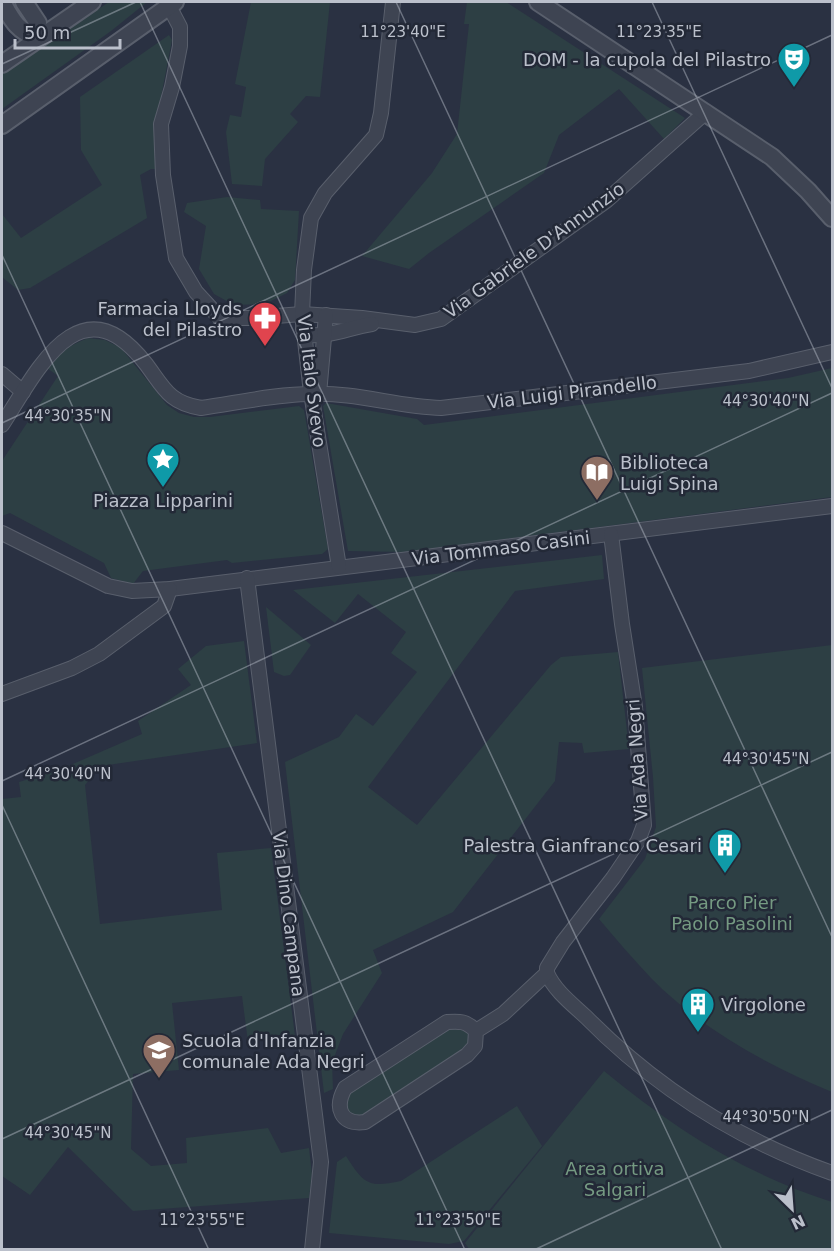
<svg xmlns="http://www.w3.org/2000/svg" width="834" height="1251" viewBox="0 0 834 1251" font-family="'DejaVu Sans',sans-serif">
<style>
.green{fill:#2d3f44}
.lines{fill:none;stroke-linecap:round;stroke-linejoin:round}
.minor-casing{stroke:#595f6c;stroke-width:16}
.tertiary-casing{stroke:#595f6c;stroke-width:20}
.minor{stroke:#3e4452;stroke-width:14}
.tertiary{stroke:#3e4452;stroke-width:16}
.ticks{fill:none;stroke:#bbc0cb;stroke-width:1.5;stroke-opacity:0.45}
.labels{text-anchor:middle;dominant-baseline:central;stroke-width:5;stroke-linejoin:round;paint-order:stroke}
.poi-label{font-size:18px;fill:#bbc0cb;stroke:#232937;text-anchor:end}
.street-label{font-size:18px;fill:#bbc0cb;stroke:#232937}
.park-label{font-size:18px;fill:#759a82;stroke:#232937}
.ticks-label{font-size:15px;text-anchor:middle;fill:#bbc0cb;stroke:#232937;stroke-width:5;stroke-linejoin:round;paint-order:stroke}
</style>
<rect width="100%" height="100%" fill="#2a3142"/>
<!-- green -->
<g class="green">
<polygon points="109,2 147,2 111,31 2,109 2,74"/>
<polygon points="251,2 330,2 320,97 306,96 290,114 298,122 265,159 262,186 232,184 226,132 230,115 241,117 246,87 235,84"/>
<polygon points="467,2 506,2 685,118 664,139 619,89 559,135 544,173 429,253 409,269 362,256 432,173 457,134 469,24 464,24"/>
<polygon points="169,35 172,40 156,123 159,169 151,169 140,175 147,218 30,288 18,290 2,277 2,214 21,238 102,185 81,150 80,97"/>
<polygon points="227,197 260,200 261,209 299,211 295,280 287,293 265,304 234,305 214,294 199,269 206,226 184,212 187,203"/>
<path d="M 88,338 L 105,340 L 121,348 L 167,405 L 179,413 L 194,417 L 210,417 L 299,406 L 304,410 L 328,549 L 322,554 L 232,563 L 227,560 L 143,571 L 133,584 L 111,578 L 104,563 L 10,513 L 2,516 L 2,461 L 58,376 L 47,368 C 59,353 70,345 88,338 Z"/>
<polygon points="832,368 832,497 405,552 348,551 323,406 326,403 417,419 424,425 788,378"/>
<polygon points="602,555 604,579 515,591 368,787 417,825 551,665 561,657 618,652 629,749 584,753 582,743 559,742 555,781 453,912 373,950 382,973 343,1034 332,1063 333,1089 324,1093 285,762 339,737 356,714 373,726 417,672 391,653 406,632 358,594 335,623 293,590"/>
<polygon points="266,607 311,645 290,675 284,676 274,672"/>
<polygon points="244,641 257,743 101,766 85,785 100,924 222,910 217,853 271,848 295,1036 248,1042 242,996 172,1003 179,1070 133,1074 131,1149 151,1166 187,1163 186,1138 268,1128 281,1153 309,1148 312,1174 309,1198 133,1211 68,1147 30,1195 2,1176 2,799 21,797 19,782 59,770 142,734 138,721 191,685 178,669 206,646"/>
<path d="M 832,645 L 832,1092 C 767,1065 701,1029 651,978 C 633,959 616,939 599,919 L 645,859 L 656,827 L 653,777 L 642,668 Z"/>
<polygon points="459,1024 471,1035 472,1042 465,1052 363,1118 354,1118 345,1109 350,1091 449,1026"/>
<path d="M 604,1071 C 676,1130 743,1173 832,1202 L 832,1249 L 469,1249 L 465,1243 Z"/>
<path d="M 517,1106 L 542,1146 L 464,1241 L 449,1244 L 329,1233 L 337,1162 L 346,1156 C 364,1184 368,1188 401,1181 Z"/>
</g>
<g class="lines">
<defs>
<g id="minor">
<polyline points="169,6 180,27 180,46 172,87 161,124 163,175 176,258 196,292 220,318 250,318 302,314 362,318 415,325 441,319 606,201 706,112"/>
<path d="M 303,329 L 309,335 C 330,337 351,327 372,324"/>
<polyline points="2,374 23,392"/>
<polyline points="319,394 326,315"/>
<path d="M 2,425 C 37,371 80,279 146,364 C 164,388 169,403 201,408 C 237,403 276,394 312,394 C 355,392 398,407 441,408 L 749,371 L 832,352"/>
<polyline points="2,533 108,586 132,591 170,589 832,506"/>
<polyline points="339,567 311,393 302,314 304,270 311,218 325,193 376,135 381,113 393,2"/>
<polyline points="247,578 321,1162 312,1250"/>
<polyline points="2,694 72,668 99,654 164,606 170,589"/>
<path d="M 547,973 C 554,990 572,1004 586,1017 C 656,1088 739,1140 832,1173"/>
<path d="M 476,1031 C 466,1021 460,1021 447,1022 L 345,1088 C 334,1108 341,1125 365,1122 L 467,1055 L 475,1046 L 476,1031 L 503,1014 L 547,973 L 547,968 L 563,942 L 613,878 L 638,841 L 644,825 L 635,707 L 622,624 L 611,534"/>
</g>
<g id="tertiary">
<path d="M 2,2 C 12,20 17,31 38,38"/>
<polyline points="24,2 38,23 38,38"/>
<polyline points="538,2 772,157 808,191 832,218"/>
<polyline points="2,64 92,2"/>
<polyline points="2,125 175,2"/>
</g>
</defs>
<!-- minor casing -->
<use href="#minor" class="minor-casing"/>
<!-- tertiary casing -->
<use href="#tertiary" class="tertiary-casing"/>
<!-- minor -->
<use href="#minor" class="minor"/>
<!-- tertiary -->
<use href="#tertiary" class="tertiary"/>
</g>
<!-- ticks -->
<path class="ticks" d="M 140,2 L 722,1250M 396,2 L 832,937M 652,2 L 832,388M 2,64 L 136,2M 2,255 L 465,1250M 2,423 L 832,35M 2,781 L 832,393M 2,805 L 209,1250M 2,1139 L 832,752M 534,1250 L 832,1110"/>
<!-- icons -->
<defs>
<symbol id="theatre-pin" viewBox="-11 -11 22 30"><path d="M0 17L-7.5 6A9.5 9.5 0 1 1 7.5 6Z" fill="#0f9aa8" stroke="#232937"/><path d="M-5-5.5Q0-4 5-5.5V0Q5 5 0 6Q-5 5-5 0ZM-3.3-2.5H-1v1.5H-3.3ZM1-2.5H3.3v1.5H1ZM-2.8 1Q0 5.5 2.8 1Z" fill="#fff"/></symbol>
<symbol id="pharmacy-pin" viewBox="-11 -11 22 30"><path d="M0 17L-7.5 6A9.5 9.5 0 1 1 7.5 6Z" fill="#e0444e" stroke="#232937"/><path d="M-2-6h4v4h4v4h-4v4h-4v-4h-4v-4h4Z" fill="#fff"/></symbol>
<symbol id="sight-pin" viewBox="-11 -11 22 30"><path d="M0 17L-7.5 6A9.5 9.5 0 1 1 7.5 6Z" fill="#0f9aa8" stroke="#232937"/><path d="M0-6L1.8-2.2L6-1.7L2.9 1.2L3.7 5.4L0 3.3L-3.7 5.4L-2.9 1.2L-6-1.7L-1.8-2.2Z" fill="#fff"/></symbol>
<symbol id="library-pin" viewBox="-11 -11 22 30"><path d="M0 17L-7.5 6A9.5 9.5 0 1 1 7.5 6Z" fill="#8d6e63" stroke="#232937"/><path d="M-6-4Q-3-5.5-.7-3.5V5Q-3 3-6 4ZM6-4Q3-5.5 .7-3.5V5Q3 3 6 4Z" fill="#fff"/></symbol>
<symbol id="building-pin" viewBox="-11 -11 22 30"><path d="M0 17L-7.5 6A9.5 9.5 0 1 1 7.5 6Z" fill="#0f9aa8" stroke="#232937"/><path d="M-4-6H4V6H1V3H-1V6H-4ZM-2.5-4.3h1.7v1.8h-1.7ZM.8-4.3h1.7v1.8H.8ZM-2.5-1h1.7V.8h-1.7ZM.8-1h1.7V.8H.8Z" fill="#fff"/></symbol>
<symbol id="school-pin" viewBox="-11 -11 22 30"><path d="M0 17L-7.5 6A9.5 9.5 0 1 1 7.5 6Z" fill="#8d6e63" stroke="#232937"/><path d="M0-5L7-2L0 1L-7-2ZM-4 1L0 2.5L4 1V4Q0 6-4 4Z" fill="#fff"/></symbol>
</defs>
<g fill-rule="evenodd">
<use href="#theatre-pin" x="775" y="40" width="38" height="52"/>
<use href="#pharmacy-pin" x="246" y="299" width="38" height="52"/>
<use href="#sight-pin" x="144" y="440" width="38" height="52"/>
<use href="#library-pin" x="578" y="453" width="38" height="52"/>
<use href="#building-pin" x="706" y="826" width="38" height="52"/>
<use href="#building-pin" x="679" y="985" width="38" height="52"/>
<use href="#school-pin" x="140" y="1031" width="38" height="52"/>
</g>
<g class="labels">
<!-- poi labels -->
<g class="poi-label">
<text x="771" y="59">DOM - la cupola del Pilastro</text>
<text x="242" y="308">Farmacia Lloyds<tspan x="242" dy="21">del Pilastro</tspan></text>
<text x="620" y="462" text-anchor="start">Biblioteca<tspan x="620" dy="21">Luigi Spina</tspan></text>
<text x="163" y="500" text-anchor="middle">Piazza Lipparini</text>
<text x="702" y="845">Palestra Gianfranco Cesari</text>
<text x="721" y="1004" text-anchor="start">Virgolone</text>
<text x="182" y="1040" text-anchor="start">Scuola d'Infanzia<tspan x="182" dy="21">comunale Ada Negri</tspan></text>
</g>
<!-- street labels -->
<g class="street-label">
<text transform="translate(534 250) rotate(-36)">Via Gabriele D'Annunzio</text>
<text transform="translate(312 381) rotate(83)">Via Italo Svevo</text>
<text transform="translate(572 392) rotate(-7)">Via Luigi Pirandello</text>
<text transform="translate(501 548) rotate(-7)">Via Tommaso Casini</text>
<text transform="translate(637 760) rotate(-94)">Via Ada Negri</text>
<text transform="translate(289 914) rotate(83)">Via Dino Campana</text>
</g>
<!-- park labels -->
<g class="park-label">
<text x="732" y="902">Parco Pier<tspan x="732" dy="21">Paolo Pasolini</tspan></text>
<text x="615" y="1168">Area ortiva<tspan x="615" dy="21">Salgari</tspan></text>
</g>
</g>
<g class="ticks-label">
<text x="403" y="37">11°23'40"E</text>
<text x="659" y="37">11°23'35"E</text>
<text x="766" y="406">44°30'40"N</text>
<text x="68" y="421">44°30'35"N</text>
<text x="766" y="764">44°30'45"N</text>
<text x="68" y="779">44°30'40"N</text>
<text x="766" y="1122">44°30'50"N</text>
<text x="68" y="1138">44°30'45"N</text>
<text x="202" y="1225">11°23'55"E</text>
<text x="458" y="1225">11°23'50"E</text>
</g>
<!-- border -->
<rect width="834" height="1251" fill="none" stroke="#bbc0cb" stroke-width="6"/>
<!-- north arrow -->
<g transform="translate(792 1209) rotate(155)" stroke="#232937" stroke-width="4.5" paint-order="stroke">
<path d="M0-4.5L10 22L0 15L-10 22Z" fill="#bbc0cb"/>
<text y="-9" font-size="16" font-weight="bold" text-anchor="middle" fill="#bbc0cb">N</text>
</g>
<!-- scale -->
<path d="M15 39v9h105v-9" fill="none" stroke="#bbc0cb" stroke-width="3"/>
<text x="24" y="39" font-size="18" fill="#bbc0cb" stroke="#232937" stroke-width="4.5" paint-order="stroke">50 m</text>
</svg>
